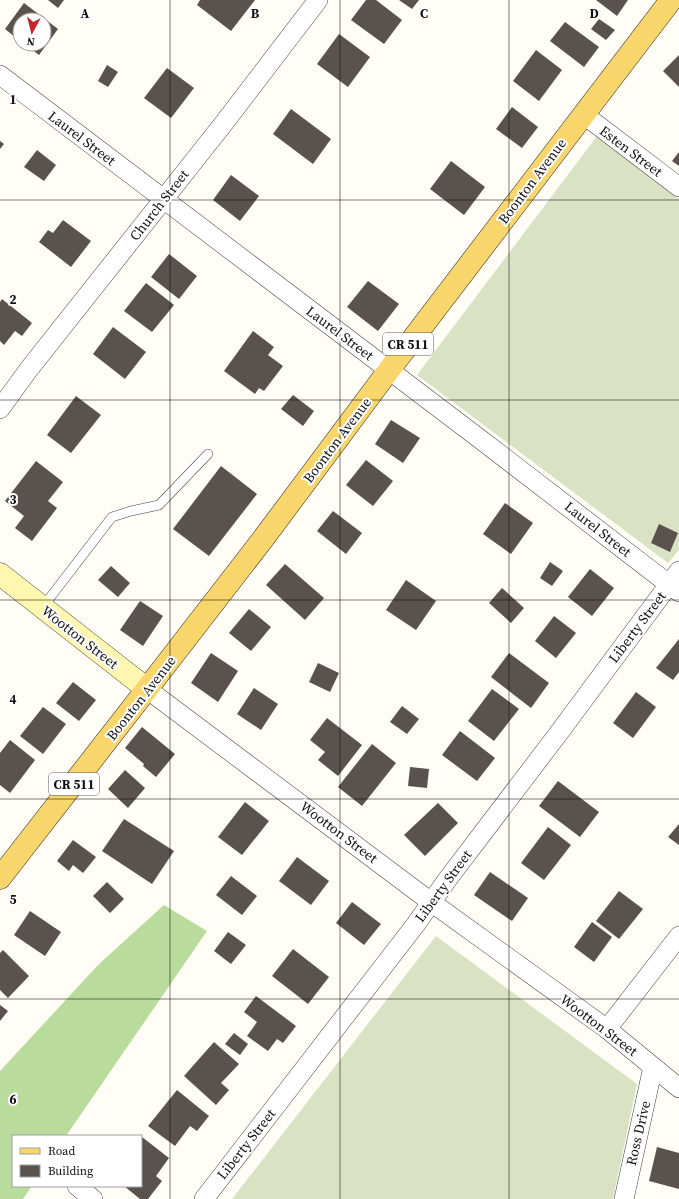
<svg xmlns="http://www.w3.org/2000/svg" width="679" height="1199" viewBox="0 0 679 1199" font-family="'Source Serif 4',serif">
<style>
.forest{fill:#b9dc9c}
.cemetery{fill:#d9e3c4}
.building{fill:#5a524d}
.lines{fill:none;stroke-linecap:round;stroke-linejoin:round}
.lane-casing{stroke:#444;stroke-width:10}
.street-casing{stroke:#444;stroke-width:20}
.secondary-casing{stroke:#333;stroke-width:23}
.primary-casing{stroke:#222;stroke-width:23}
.lane{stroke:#fff;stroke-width:9}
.street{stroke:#fff;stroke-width:19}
.secondary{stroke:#fff6b0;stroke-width:22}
.primary{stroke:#f9d66b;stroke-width:22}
.grid{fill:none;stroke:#111;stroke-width:1;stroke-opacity:0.55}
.labels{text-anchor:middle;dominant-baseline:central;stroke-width:4;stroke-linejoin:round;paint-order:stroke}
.shield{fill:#fff;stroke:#585858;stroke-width:1}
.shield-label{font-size:13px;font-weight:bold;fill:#111}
.street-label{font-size:14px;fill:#111;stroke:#fff}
.grid-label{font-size:13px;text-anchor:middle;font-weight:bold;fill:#111;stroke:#fff;stroke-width:4;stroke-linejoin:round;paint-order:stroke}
</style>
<rect width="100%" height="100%" fill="#fffdf5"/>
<!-- forest -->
<polygon class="forest" points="164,905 207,931 66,1136 13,1136 13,1186 32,1186 23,1199 0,1199 0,1071 99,964"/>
<!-- cemetery -->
<g class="cemetery">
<polygon points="597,136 679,199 679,550 668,563 417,375"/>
<polygon points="436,936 637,1084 613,1199 232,1199"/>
</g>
<!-- building -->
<g class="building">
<polygon points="48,0 64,0 58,8"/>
<polygon points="200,0 255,0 231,31 197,5"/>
<polygon points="366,0 376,0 402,20 384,44 351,20"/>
<polygon points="399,0 419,0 412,9"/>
<polygon points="596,0 628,0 617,16"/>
<polygon points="24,3 58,29 39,55 25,44 44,44 44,20 20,20 20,41 5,29"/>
<polygon points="599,19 615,30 606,40 591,29"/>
<polygon points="565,22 599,47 584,67 550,41"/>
<polygon points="339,34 370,57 348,87 317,64"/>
<polygon points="536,50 562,70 539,101 513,81"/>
<polygon points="679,55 679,87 663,71"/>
<polygon points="107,65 118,72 108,87 98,81"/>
<polygon points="167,68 194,88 171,118 144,98"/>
<polygon points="512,107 538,127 522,148 496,129"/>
<polygon points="291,109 331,139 313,164 273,134"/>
<polygon points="0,141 4,144 0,149"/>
<polygon points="37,150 56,165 44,181 24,167"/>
<polygon points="679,152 679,166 672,161"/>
<polygon points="451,161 485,187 464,215 430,189"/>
<polygon points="231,175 259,196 240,221 213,200"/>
<polygon points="63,220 91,241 71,267 39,242 48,230 53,233"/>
<polygon points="169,254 197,276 179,299 151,277"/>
<polygon points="368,281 399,304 378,331 347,307"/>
<polygon points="146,283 174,305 152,332 124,311"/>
<polygon points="2,299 32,323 22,336 15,331 4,345 0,341 0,302"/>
<polygon points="113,327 146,352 125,379 93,354"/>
<polygon points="253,331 274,347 268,355 283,366 264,391 259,388 255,394 224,371"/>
<polygon points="293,395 314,411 303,426 281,409"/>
<polygon points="76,396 101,415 71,453 47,435"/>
<polygon points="391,420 420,438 403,463 375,444"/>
<polygon points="366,460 393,481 373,506 346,485"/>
<polygon points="36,461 63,482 48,501 57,508 32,541 15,528 24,516 5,501"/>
<polygon points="221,466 257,494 209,556 173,529"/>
<polygon points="505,503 533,523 511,554 483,534"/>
<polygon points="333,511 362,533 346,554 317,531"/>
<polygon points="659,524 678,533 670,552 651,543"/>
<polygon points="550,562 563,571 552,586 540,578"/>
<polygon points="285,564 324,598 305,620 266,585"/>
<polygon points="111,566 130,583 118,597 98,580"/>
<polygon points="590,569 614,588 592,616 568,597"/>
<polygon points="406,580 436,601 416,630 386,610"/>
<polygon points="502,588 524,608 511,623 489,603"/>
<polygon points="140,601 163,616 143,646 120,630"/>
<polygon points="249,609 271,627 251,651 229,633"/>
<polygon points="554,616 576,633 556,658 535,641"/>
<polygon points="679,639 679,672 673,680 656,668"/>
<polygon points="211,653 238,671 218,702 191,683"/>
<polygon points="509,653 549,683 531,708 491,677"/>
<polygon points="318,663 339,673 330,692 309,682"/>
<polygon points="73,682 96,700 79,721 56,703"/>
<polygon points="254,688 278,704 261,730 237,714"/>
<polygon points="492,689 519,709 494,741 468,721"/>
<polygon points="636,692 656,707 633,738 613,723"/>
<polygon points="402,706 419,719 407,734 390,722"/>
<polygon points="43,707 66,724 43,754 20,736"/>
<polygon points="327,718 362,745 338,776 318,760 325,752 310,740"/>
<polygon points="142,727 175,754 156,777 143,766 144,764 125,748"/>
<polygon points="460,731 495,758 477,781 442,755"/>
<polygon points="10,740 35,760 10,793 0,785 0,753"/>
<polygon points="372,744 396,763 362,806 338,787"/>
<polygon points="410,767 429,769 427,788 408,786"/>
<polygon points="125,770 145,788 128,808 108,789"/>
<polygon points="558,781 599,812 580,837 539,806"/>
<polygon points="245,802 269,821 242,855 218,837"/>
<polygon points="438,803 458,823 425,856 404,835"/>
<polygon points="124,819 174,851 152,884 102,851"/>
<polygon points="679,824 679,845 668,837"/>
<polygon points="548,827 571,845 544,880 521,863"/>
<polygon points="73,840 96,857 83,873 73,865 69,871 57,861"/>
<polygon points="297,857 329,881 311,905 279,881"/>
<polygon points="490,872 528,898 512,921 474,895"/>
<polygon points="231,876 257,896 242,915 216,895"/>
<polygon points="107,882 124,899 110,913 93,896"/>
<polygon points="619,891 643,909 619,939 596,921"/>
<polygon points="352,902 381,924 364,945 336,923"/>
<polygon points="30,911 61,932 45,956 14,935"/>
<polygon points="592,922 612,937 594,962 574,947"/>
<polygon points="228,932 246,945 231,964 214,951"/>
<polygon points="293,949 329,977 308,1004 272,976"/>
<polygon points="3,950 29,976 8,998 0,990 0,953"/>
<polygon points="256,996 296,1026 283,1043 277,1039 268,1051 247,1036 257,1022 244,1012"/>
<polygon points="0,1005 8,1011 0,1021"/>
<polygon points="234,1033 248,1044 240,1055 225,1044"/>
<polygon points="214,1042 239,1064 221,1083 229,1090 216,1105 184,1076"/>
<polygon points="177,1090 209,1116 197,1131 190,1126 175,1146 148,1126"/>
<polygon points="142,1137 169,1158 156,1176 162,1181 148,1199 140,1199 124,1186 141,1186"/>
<polygon points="657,1147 679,1153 679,1189 649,1181"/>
</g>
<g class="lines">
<defs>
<polyline id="lane" points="42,608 112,517 131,511 159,505 208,454"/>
<g id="street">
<polyline points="0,75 480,439 679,592"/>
<polyline points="583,114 679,187"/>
<polyline points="0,409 29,369 224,123 318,0"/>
<polyline points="147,689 431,902 607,1029 679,1088"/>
<polyline points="607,1029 679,936"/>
<polyline points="77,1186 93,1199"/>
<polyline points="204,1199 416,924 447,880 558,734 679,571"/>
<polyline points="624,1199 653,1067"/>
</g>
<polyline id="secondary" points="0,574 147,689"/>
<polyline id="primary" points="0,878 147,689 263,539 389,370 671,0"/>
</defs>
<!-- lane casing -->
<use href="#lane" class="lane-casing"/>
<!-- street casing -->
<use href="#street" class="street-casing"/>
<!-- secondary casing -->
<use href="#secondary" class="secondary-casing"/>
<!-- primary casing -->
<use href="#primary" class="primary-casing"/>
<!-- lane -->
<use href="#lane" class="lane"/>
<!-- street -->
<use href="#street" class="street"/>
<!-- secondary -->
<use href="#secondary" class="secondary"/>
<!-- primary -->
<use href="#primary" class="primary"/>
</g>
<!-- grid -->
<path class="grid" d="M 170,0 L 170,1199M 340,0 L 340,1199M 509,0 L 509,1199M 0,200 L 679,200M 0,400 L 679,400M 0,600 L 679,600M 0,799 L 679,799M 0,999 L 679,999"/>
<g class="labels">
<!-- shield labels -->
<g class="shield">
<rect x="383" y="333" width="50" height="22" rx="3"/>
<rect x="49" y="773" width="50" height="22" rx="3"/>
</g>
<g class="shield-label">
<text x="408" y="344">CR 511</text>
<text x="74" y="784">CR 511</text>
</g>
<!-- street labels -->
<g class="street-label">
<text transform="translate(82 138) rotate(37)">Laurel Street</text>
<text transform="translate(631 151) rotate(37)">Esten Street</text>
<text transform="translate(532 181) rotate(-53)">Boonton Avenue</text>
<text transform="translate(159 205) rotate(-52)">Church Street</text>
<text transform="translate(340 333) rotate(37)">Laurel Street</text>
<text transform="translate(337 440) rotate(-53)">Boonton Avenue</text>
<text transform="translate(598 529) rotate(38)">Laurel Street</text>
<text transform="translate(637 627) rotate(-53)">Liberty Street</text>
<text transform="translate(80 637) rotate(38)">Wootton Street</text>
<text transform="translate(141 698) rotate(-52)">Boonton Avenue</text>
<text transform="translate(339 832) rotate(37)">Wootton Street</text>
<text transform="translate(443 886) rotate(-54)">Liberty Street</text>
<text transform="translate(599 1025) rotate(37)">Wootton Street</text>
<text transform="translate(638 1133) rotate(-77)">Ross Drive</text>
<text transform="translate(246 1144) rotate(-52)">Liberty Street</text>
</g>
</g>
<g class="grid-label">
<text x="85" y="18">A</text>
<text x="255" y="18">B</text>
<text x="424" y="18">C</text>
<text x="594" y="18">D</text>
<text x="13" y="104">1</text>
<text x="13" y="304">2</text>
<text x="13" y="504">3</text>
<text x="13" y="704">4</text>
<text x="13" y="904">5</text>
<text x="13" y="1104">6</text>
</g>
<!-- legend -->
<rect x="12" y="1135" width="130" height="52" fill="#ffffff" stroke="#a0a0a0"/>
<rect x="20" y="1148" width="20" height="6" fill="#f9d66b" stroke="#a0a0a0"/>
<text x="48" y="1155" font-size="12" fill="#111111">Road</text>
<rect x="20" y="1165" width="20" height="12" fill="#5a524d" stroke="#a0a0a0"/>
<text x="48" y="1175" font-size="12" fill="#111111">Building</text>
<!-- north arrow -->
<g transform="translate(32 32) rotate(187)"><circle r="19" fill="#ffffff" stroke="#a0a0a0"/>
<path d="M0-3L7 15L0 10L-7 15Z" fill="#c4262e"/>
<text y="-6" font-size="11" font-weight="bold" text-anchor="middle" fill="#111111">N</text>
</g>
</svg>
